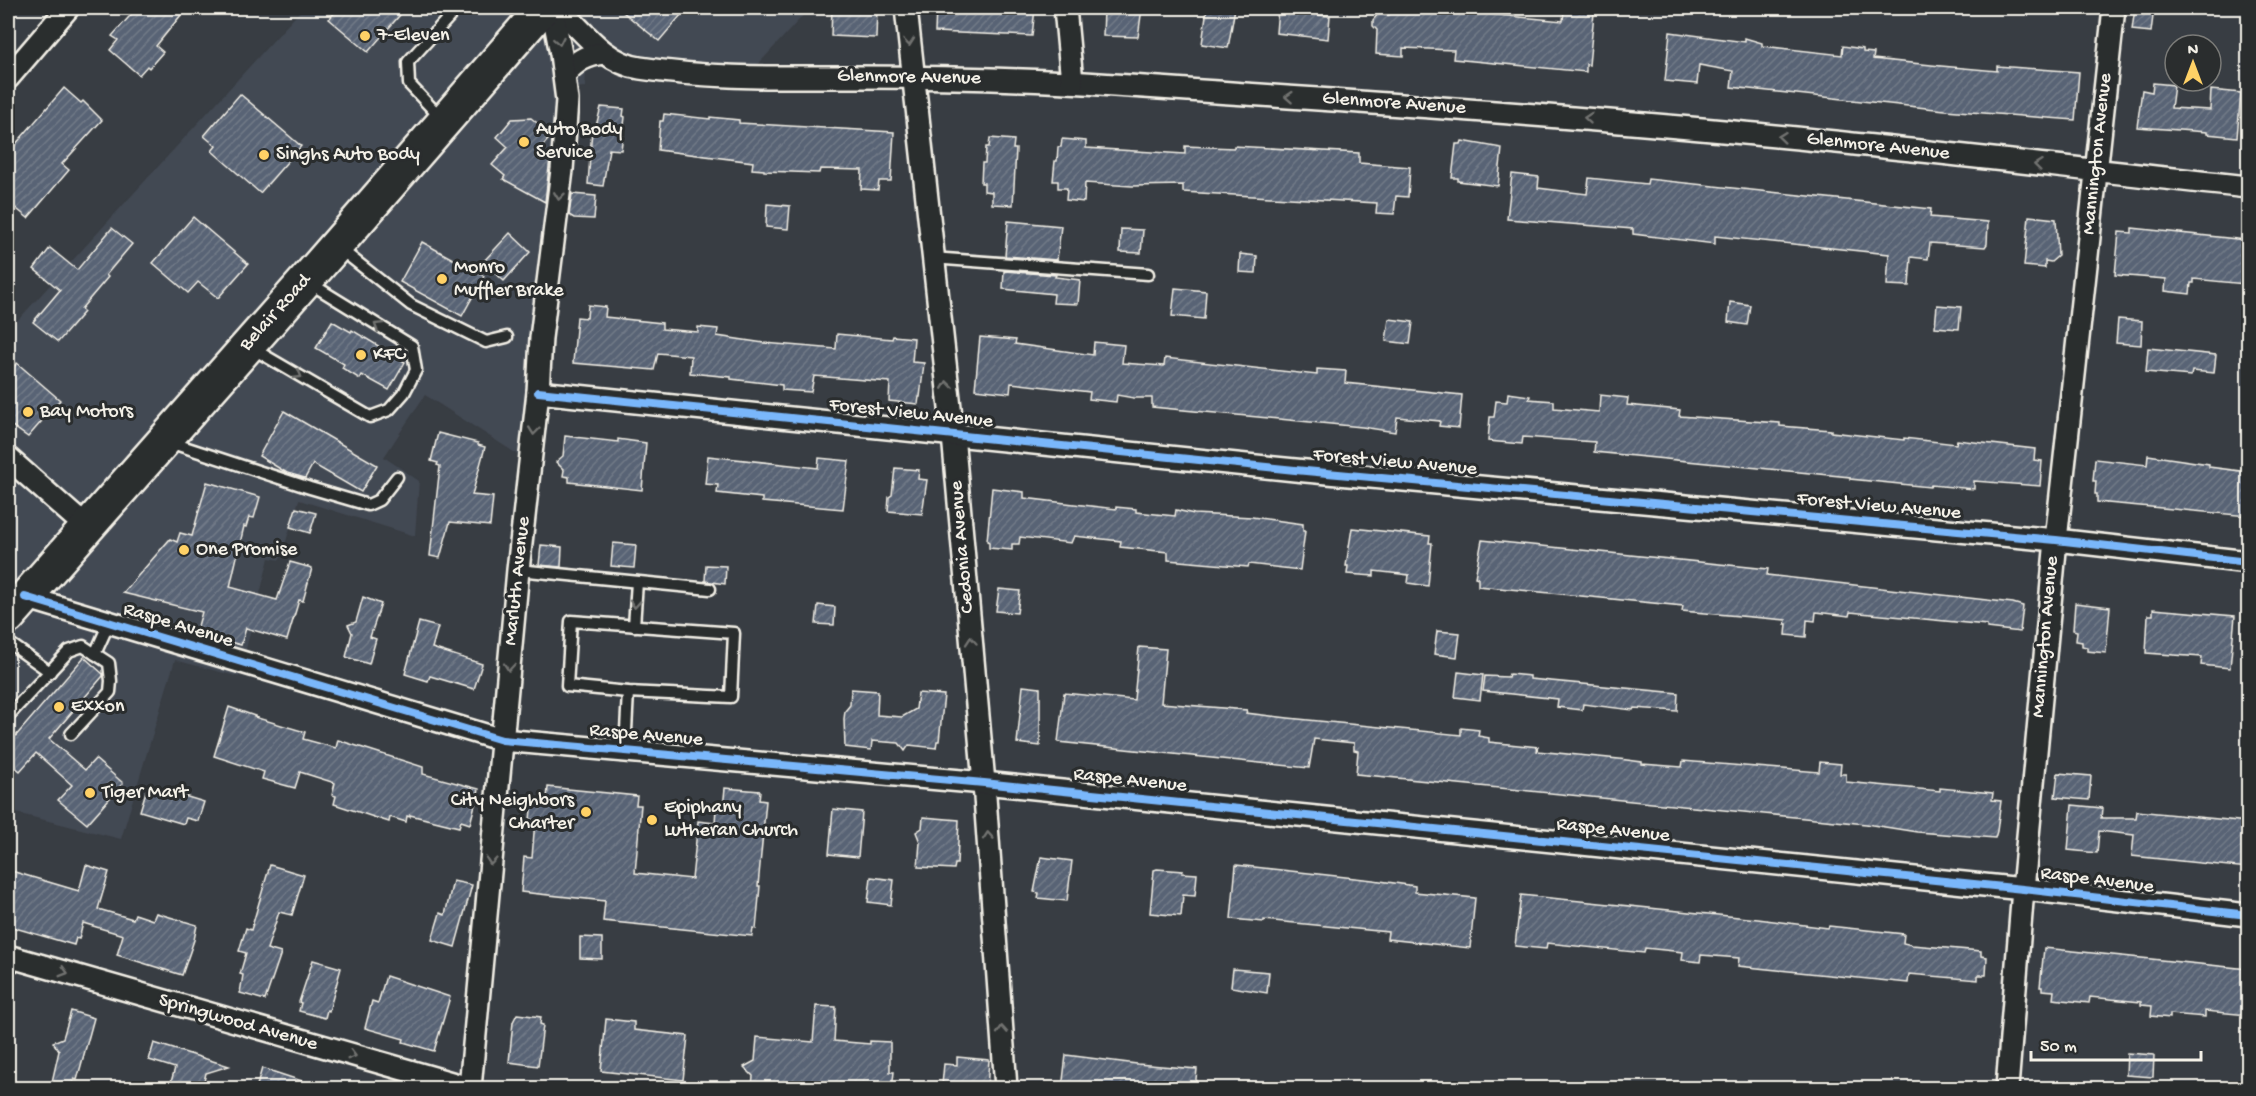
<svg xmlns="http://www.w3.org/2000/svg" width="2256" height="1096" viewBox="0 0 2256 1096" font-family="'Gochi Hand',sans-serif">
<style>
.built{fill:#424852}
.building{fill:url(#building-hatch);stroke:#f4f1e8;stroke-width:1.5}
.lines{fill:none;stroke-linecap:round;stroke-linejoin:round}
.service-casing{stroke:#f4f1e8;stroke-width:15}
.minor-casing{stroke:#f4f1e8;stroke-width:26}
.primary-casing{stroke:#f4f1e8;stroke-width:38}
.service{stroke:#2a2d2e;stroke-width:10}
.minor{stroke:#2a2d2e;stroke-width:21}
.primary{stroke:#2a2d2e;stroke-width:33}
.cycleway-casing{stroke:#2a2d2e;stroke-width:11}
.cycleway{stroke:#7ab7fb;stroke-width:8}
.oneway{stroke:#71726f}
.poi-dot{fill:#ffd166;stroke:#2a2d2e;stroke-width:2}
.labels{text-anchor:middle;dominant-baseline:central;stroke-width:6;stroke-linejoin:round;paint-order:stroke}
.poi-label{font-size:20px;fill:#f4f1e8;stroke:#2a2d2e;text-anchor:start}
.street-label{font-size:20px;fill:#f4f1e8;stroke:#2a2d2e}
</style>
<defs>
<pattern id="building-hatch" width="6" height="6" patternUnits="userSpaceOnUse" patternTransform="scale(1.5)"><rect width="6" height="6" fill="#596374"/><path d="M-1 1l2-2M0 6l6-6M5 7l2-2" fill="none" stroke="#717a88"/></pattern>
</defs>
<rect width="100%" height="100%" fill="#383d43"/>
<filter id="ink" filterUnits="userSpaceOnUse"><feTurbulence type="fractalNoise" baseFrequency=".0167" numOctaves="2"/><feDisplacementMap in="SourceGraphic" scale="12" xChannelSelector="R" yChannelSelector="G"/><feConvolveMatrix kernelMatrix="1 2 1 2 8 2 1 2 1" color-interpolation-filters="sRGB"/></filter>
<g filter="url(#ink)">
<!-- built -->
<polygon class="built" points="303,8 810,8 739,85 676,83 620,75 587,57 585,87 561,89 520,456 425,395 384,457 419,481 415,536 299,500 280,560 269,558 239,677 175,660 121,839 8,811 8,331"/>
<!-- building -->
<g class="building">
<polygon points="137,8 172,8 181,15 156,46 163,52 149,68 147,66 139,75 110,50 118,40 112,36"/>
<polygon points="339,8 406,8 368,52 329,19"/>
<polygon points="618,8 687,8 659,41"/>
<polygon points="832,8 877,8 876,38 831,36"/>
<polygon points="936,8 1035,8 1032,36 935,32"/>
<polygon points="1109,8 1142,8 1138,37 1103,36 1104,10 1108,10"/>
<polygon points="1207,8 1235,8 1228,48 1202,44"/>
<polygon points="1278,8 1320,8 1319,15 1330,16 1328,39 1276,33"/>
<polygon points="1390,8 1456,11 1563,21 1564,10 1594,13 1589,65 1586,64 1586,72 1453,59 1454,50 1403,48 1403,56 1376,54 1377,30 1373,26 1373,20 1378,14 1389,15"/>
<polygon points="2135,8 2154,8 2151,32 2132,30"/>
<polygon points="1670,32 1745,42 1745,38 1762,43 1762,46 1842,55 1843,46 1863,49 1863,52 1874,53 1873,59 1941,66 1997,71 1997,66 2079,72 2075,120 1945,110 1731,87 1733,71 1699,65 1697,84 1665,81"/>
<polygon points="2153,83 2174,85 2171,108 2210,110 2211,90 2241,93 2237,137 2207,134 2207,132 2137,127 2142,90 2152,92"/>
<polygon points="64,88 81,103 83,101 102,120 62,164 69,170 28,218 8,202 8,153"/>
<polygon points="240,94 301,146 260,193 212,151 216,146 204,136"/>
<polygon points="601,107 624,109 623,116 625,117 621,150 609,149 603,186 588,184 592,129 595,130"/>
<polygon points="664,114 710,119 710,117 739,120 739,123 894,132 891,181 879,181 878,190 861,189 862,170 820,169 819,173 764,171 764,170 752,169 753,162 658,150 660,121 663,121"/>
<polygon points="531,118 552,135 540,149 550,158 545,202 503,179 505,176 492,165 508,147 497,137 512,119"/>
<polygon points="990,138 1014,140 1013,149 1016,149 1013,205 992,204 992,192 984,191 984,183 981,183 982,163 985,163 986,147 989,147"/>
<polygon points="1062,139 1086,141 1086,148 1185,154 1185,146 1234,148 1234,146 1359,153 1359,163 1410,167 1408,197 1396,196 1394,214 1376,213 1377,203 1183,192 1183,185 1132,186 1085,183 1084,202 1066,200 1067,188 1058,188 1058,181 1053,181 1055,161 1057,161 1058,147 1061,147"/>
<polygon points="1462,141 1502,148 1498,186 1458,181 1458,178 1452,178 1456,144 1461,144"/>
<polygon points="1512,174 1539,177 1538,188 1587,194 1589,178 1647,184 1648,179 1931,209 1930,217 1988,222 1987,244 1985,247 1930,243 1928,259 1911,257 1909,286 1887,285 1889,254 1715,236 1715,244 1633,234 1633,229 1507,219"/>
<polygon points="572,194 596,196 594,219 574,218 569,215"/>
<polygon points="767,204 790,206 788,229 766,227"/>
<polygon points="2029,216 2056,219 2058,256 2051,262 2045,261 2045,268 2024,266"/>
<polygon points="193,217 248,264 218,298 198,282 188,293 153,263"/>
<polygon points="1008,221 1061,226 1057,260 1005,256"/>
<polygon points="112,228 132,244 106,275 108,277 81,309 84,312 58,342 33,322 60,290 34,269 50,248 77,270"/>
<polygon points="2132,228 2246,240 2245,247 2248,247 2245,284 2194,279 2194,283 2191,283 2190,294 2165,291 2166,279 2115,275 2119,232 2132,233"/>
<polygon points="1121,229 1143,230 1141,253 1120,252"/>
<polygon points="510,233 530,252 504,281 483,262"/>
<polygon points="422,242 484,276 462,316 400,282"/>
<polygon points="1240,254 1257,256 1256,273 1239,272"/>
<polygon points="1004,271 1056,275 1055,277 1080,280 1078,304 1053,303 1054,294 1003,289"/>
<polygon points="1175,288 1206,291 1204,319 1172,316"/>
<polygon points="1730,302 1750,305 1747,325 1728,322"/>
<polygon points="588,305 606,307 605,317 662,323 662,329 698,332 698,327 718,329 717,336 764,343 836,349 837,334 892,339 893,336 914,338 912,362 924,363 920,397 919,397 918,404 889,401 890,382 814,376 811,392 782,390 782,385 731,379 731,377 690,373 691,356 658,353 654,370 573,363 577,317 587,318"/>
<polygon points="1937,305 1961,307 1959,329 1935,327"/>
<polygon points="1389,319 1413,322 1410,344 1386,341"/>
<polygon points="2118,319 2142,321 2141,345 2116,343"/>
<polygon points="332,321 351,332 352,330 405,362 389,390 362,375 360,379 342,368 344,364 316,348"/>
<polygon points="980,337 1016,340 1015,344 1093,355 1094,342 1124,345 1122,363 1164,366 1165,358 1317,375 1317,369 1346,371 1345,383 1462,395 1459,428 1439,426 1440,421 1397,417 1395,432 1362,427 1152,407 1152,398 1134,398 1117,395 1116,402 1089,399 1090,392 1011,383 1010,393 975,389"/>
<polygon points="2148,348 2216,355 2214,373 2192,371 2191,376 2146,372"/>
<polygon points="17,363 60,400 28,437 8,423 8,374"/>
<polygon points="1508,393 1530,396 1529,399 1554,401 1554,408 1599,412 1600,395 1628,398 1627,405 1680,410 1679,416 1780,423 1780,426 1831,430 1831,432 1904,440 1904,438 1956,444 1957,440 2035,449 2034,460 2042,461 2040,486 1974,481 1974,489 1931,485 1930,487 1850,479 1850,477 1594,452 1595,442 1523,437 1522,444 1488,441 1490,417 1494,417 1496,401 1507,402"/>
<polygon points="284,411 377,465 361,492 313,464 305,478 287,473 259,456"/>
<polygon points="438,433 478,443 478,445 485,447 472,495 493,497 490,526 450,522 440,558 430,556 440,466 437,465 438,463 431,461"/>
<polygon points="565,436 618,442 618,439 646,443 642,490 569,482 569,477 563,476 564,470 556,462 563,456"/>
<polygon points="2148,455 2209,464 2209,467 2248,472 2248,516 2097,502 2097,494 2095,494 2096,481 2093,481 2095,459 2147,465"/>
<polygon points="708,456 818,468 819,458 849,461 843,509 762,502 762,498 717,493 718,485 705,484"/>
<polygon points="895,468 919,470 918,479 927,480 922,514 888,511 889,497 892,495"/>
<polygon points="207,482 260,497 254,518 249,517 246,527 244,526 230,587 277,600 290,562 312,568 303,601 299,600 287,640 246,628 241,645 196,633 202,612 123,593 170,539 177,542 180,533 192,536"/>
<polygon points="992,488 1024,492 1024,498 1116,509 1116,507 1136,509 1136,512 1175,516 1176,510 1194,514 1252,517 1303,524 1303,531 1305,531 1300,570 1249,564 1248,567 1168,560 1168,552 1120,547 1121,541 1074,536 1071,543 1020,537 1019,544 1012,544 1012,550 989,548 989,542 987,541"/>
<polygon points="296,508 316,513 310,533 290,527"/>
<polygon points="1352,528 1430,536 1429,543 1432,543 1428,586 1408,583 1409,575 1374,571 1374,576 1347,574 1348,566 1346,566"/>
<polygon points="1482,540 1768,569 1767,575 2013,603 2023,606 2020,632 1987,628 1987,625 1850,612 1849,616 1816,612 1815,621 1807,620 1806,637 1786,635 1787,624 1785,624 1786,620 1682,611 1683,606 1478,586 1478,578 1475,577"/>
<polygon points="613,543 636,545 634,568 611,566"/>
<polygon points="541,545 562,547 561,567 539,565"/>
<polygon points="706,565 726,566 725,584 705,581"/>
<polygon points="999,589 1020,591 1017,613 996,611"/>
<polygon points="363,597 381,604 370,637 376,639 369,664 346,657 352,633 348,625 356,622"/>
<polygon points="2075,603 2110,607 2106,653 2087,651 2087,647 2082,646 2082,642 2076,641 2077,631 2073,630"/>
<polygon points="818,605 835,607 834,625 816,624"/>
<polygon points="2153,609 2235,616 2230,668 2201,665 2202,657 2146,653 2148,615 2153,615"/>
<polygon points="419,622 438,627 432,648 482,664 474,689 430,676 428,681 405,674"/>
<polygon points="1437,631 1460,633 1457,657 1434,654"/>
<polygon points="1139,647 1166,649 1161,703 1247,710 1246,713 1288,718 1461,735 1461,728 1479,730 1478,736 1489,738 1489,742 1538,747 1537,751 1619,759 1642,762 1642,764 1682,767 1683,761 1819,772 1820,762 1841,764 1840,774 1846,774 1846,782 1940,791 1940,788 1993,793 1992,800 2001,801 1997,831 1995,838 1917,832 1866,824 1356,774 1358,751 1354,750 1354,743 1314,739 1309,768 1058,742 1064,693 1134,700"/>
<polygon points="84,657 103,674 103,676 49,739 85,770 95,759 123,783 87,824 58,800 72,785 36,753 20,771 8,761 8,745"/>
<polygon points="1458,672 1483,675 1480,700 1455,697"/>
<polygon points="1509,674 1530,676 1530,679 1678,693 1677,711 1634,708 1633,710 1583,704 1582,710 1557,707 1558,699 1483,691 1485,676 1508,677"/>
<polygon points="1023,686 1040,688 1040,746 1017,743"/>
<polygon points="851,689 878,691 877,715 902,717 916,709 918,693 944,695 939,741 937,741 936,748 909,745 905,751 899,743 872,741 871,750 845,747 844,719 845,711 850,705"/>
<polygon points="229,707 255,716 254,717 305,732 303,739 336,748 338,740 423,767 423,774 479,789 470,824 461,821 459,827 410,815 410,817 407,816 406,822 390,817 389,822 334,804 336,796 332,795 335,783 300,772 295,788 262,779 264,772 214,756"/>
<polygon points="2058,773 2091,776 2089,800 2055,797"/>
<polygon points="148,785 204,802 198,821 186,818 184,824 140,811"/>
<polygon points="548,787 637,796 636,805 641,805 635,873 692,879 698,821 715,823 716,808 723,808 725,788 760,791 759,800 766,801 758,886 760,886 756,929 753,928 752,936 603,921 605,901 521,892 524,857 532,858 535,820 530,820 532,799 547,800"/>
<polygon points="2072,805 2102,808 2101,818 2136,818 2137,811 2248,822 2248,868 2132,856 2134,835 2099,831 2097,853 2068,850"/>
<polygon points="833,809 862,812 858,857 829,854"/>
<polygon points="923,817 959,820 957,864 955,864 954,869 918,867 920,842 916,832 922,828"/>
<polygon points="1041,857 1072,861 1067,901 1038,898 1039,893 1034,892"/>
<polygon points="86,865 109,872 98,909 133,919 135,914 153,920 156,913 197,925 194,940 182,975 117,955 123,935 83,923 79,939 76,938 74,945 8,926 8,870 79,891"/>
<polygon points="270,865 304,875 292,915 279,912 267,949 281,953 265,1000 240,993 243,975 240,974 246,953 239,951 246,928 251,930"/>
<polygon points="1236,865 1373,880 1415,886 1415,892 1475,898 1470,948 1387,939 1388,932 1264,920 1264,922 1231,919"/>
<polygon points="1157,869 1183,871 1182,873 1197,874 1195,896 1183,895 1181,916 1150,913 1154,870"/>
<polygon points="871,877 894,880 891,905 868,902"/>
<polygon points="453,881 472,885 455,947 432,940 440,913 445,915"/>
<polygon points="1521,895 1758,919 1828,928 1829,926 1904,934 1903,943 1912,945 1981,951 1981,956 1987,957 1986,975 1978,975 1978,980 1909,974 1908,983 1738,966 1739,958 1701,955 1700,962 1682,960 1683,952 1645,948 1644,953 1547,943 1546,949 1515,946"/>
<polygon points="580,937 602,938 602,959 580,958"/>
<polygon points="2044,948 2248,969 2248,1015 2205,1011 2205,1017 2170,1014 2170,1018 2151,1016 2152,1006 2141,1005 2141,1002 2090,997 2089,1003 2053,999 2054,991 2042,990 2042,987 2040,987"/>
<polygon points="313,960 341,968 329,1011 327,1010 325,1018 299,1011 301,1003 299,1002"/>
<polygon points="1233,969 1269,972 1267,993 1231,987"/>
<polygon points="386,976 450,997 434,1051 403,1042 404,1039 365,1028 372,1001 378,1003"/>
<polygon points="816,1006 836,1007 834,1041 870,1044 870,1041 890,1042 890,1072 894,1072 892,1089 824,1089 824,1085 789,1081 788,1089 752,1086 753,1076 744,1067 755,1061 757,1037 813,1042"/>
<polygon points="71,1011 94,1018 77,1080 74,1079 72,1088 52,1082 59,1051 53,1042 63,1038"/>
<polygon points="517,1014 541,1017 540,1024 543,1025 538,1066 509,1062 513,1022"/>
<polygon points="606,1019 634,1022 634,1030 688,1036 683,1080 601,1071"/>
<polygon points="154,1043 229,1066 206,1073 202,1089 169,1089 175,1068 149,1060"/>
<polygon points="2127,1053 2154,1055 2153,1077 2126,1075"/>
<polygon points="1066,1055 1137,1064 1197,1069 1195,1089 1062,1089"/>
<polygon points="957,1057 989,1060 987,1089 949,1089 950,1086 942,1085 944,1064 957,1065"/>
<polygon points="262,1068 314,1085 313,1089 256,1089"/>
</g>
<g class="lines">
<defs>
<g id="service">
<polyline points="442,119 409,84 408,62 451,15 452,8"/>
<polyline points="339,248 411,305 486,342 507,337"/>
<polyline points="932,258 1148,274"/>
<polyline points="250,347 370,417 389,410 404,393 416,370 412,346 308,282"/>
<polyline points="169,442 310,488 368,505 379,500 397,477"/>
<polyline points="518,570 710,589"/>
<polygon points="571,621 734,633 731,697 628,692 567,686"/>
<polyline points="634,626 637,582"/>
<polyline points="8,642 50,672"/>
<polyline points="95,654 109,623"/>
<polyline points="8,716 69,651 83,646 109,663 111,681 110,692 71,734"/>
<polyline points="625,750 628,692"/>
</g>
<g id="minor">
<path d="M 559,8 C 583,31 605,63 640,68 C 711,79 785,77 856,77 C 942,77 1028,79 1114,85 C 1321,99 1528,113 1734,132 C 1906,148 2077,169 2248,187"/>
<polyline points="906,8 953,435 984,783 1006,1088"/>
<polyline points="1065,8 1072,82"/>
<path d="M 564,75 C 576,61 586,55 604,53"/>
<polyline points="8,78 68,8"/>
<polyline points="538,392 1295,470 2056,540 2248,562"/>
<polyline points="8,458 86,527"/>
<polyline points="25,597 502,740 984,783 2023,889 2248,915"/>
<polyline points="8,956 469,1088"/>
<polyline points="470,1088 518,570 538,392 541,338 562,170 567,100 561,54 552,8"/>
<polyline points="2007,1088 2023,889 2056,540 2114,8"/>
</g>
<polyline id="primary" points="8,617 307,279 543,8"/>
</defs>
<!-- service casing -->
<use href="#service" class="service-casing"/>
<!-- minor casing -->
<use href="#minor" class="minor-casing"/>
<!-- primary casing -->
<use href="#primary" class="primary-casing"/>
<!-- service -->
<use href="#service" class="service"/>
<!-- minor -->
<use href="#minor" class="minor"/>
<!-- primary -->
<use href="#primary" class="primary"/>
<defs>
<g id="cycleway">
<polyline points="538,392 1295,470 2056,540 2248,562"/>
<polyline points="25,597 502,740 984,783 2023,889 2248,915"/>
</g>
</defs>
<!-- cycleway casing -->
<use href="#cycleway" class="cycleway-casing"/>
<!-- cycleway -->
<use href="#cycleway" class="cycleway"/>
</g>
<!-- one-way arrows -->
<defs><path id="oneway-chevron" d="M-2-3.5L2.5 0L-2 3.5" fill="none" stroke-width="1.6" stroke-linecap="round" stroke-linejoin="round" transform="scale(1.5)"/></defs>
<g class="oneway">
<use href="#oneway-chevron" transform="translate(559 41) rotate(79)"/>
<use href="#oneway-chevron" transform="translate(909 42) rotate(85)"/>
<use href="#oneway-chevron" transform="translate(1289 97) rotate(-176)"/>
<use href="#oneway-chevron" transform="translate(1588 118) rotate(-175)"/>
<use href="#oneway-chevron" transform="translate(1782 137) rotate(-174)"/>
<use href="#oneway-chevron" transform="translate(2038 165) rotate(-174)"/>
<use href="#oneway-chevron" transform="translate(559 196) rotate(97)"/>
<use href="#oneway-chevron" transform="translate(378 326) rotate(-148)"/>
<use href="#oneway-chevron" transform="translate(298 375) rotate(30)"/>
<use href="#oneway-chevron" transform="translate(947 385) rotate(-97)"/>
<use href="#oneway-chevron" transform="translate(534 431) rotate(96)"/>
<use href="#oneway-chevron" transform="translate(635 604) rotate(94)"/>
<use href="#oneway-chevron" transform="translate(971 641) rotate(-95)"/>
<use href="#oneway-chevron" transform="translate(509 667) rotate(95)"/>
<use href="#oneway-chevron" transform="translate(988 836) rotate(-94)"/>
<use href="#oneway-chevron" transform="translate(491 861) rotate(95)"/>
<use href="#oneway-chevron" transform="translate(64 972) rotate(16)"/>
<use href="#oneway-chevron" transform="translate(1002 1030) rotate(-94)"/>
<use href="#oneway-chevron" transform="translate(352 1055) rotate(16)"/>
</g>
</g>
<!-- markers -->
<g class="poi-dot">
<circle cx="365" cy="36" r="6"/>
<circle cx="524" cy="142" r="6"/>
<circle cx="264" cy="155" r="6"/>
<circle cx="442" cy="279" r="6"/>
<circle cx="361" cy="355" r="6"/>
<circle cx="28" cy="412" r="6"/>
<circle cx="184" cy="550" r="6"/>
<circle cx="59" cy="707" r="6"/>
<circle cx="90" cy="793" r="6"/>
<circle cx="586" cy="812" r="6"/>
<circle cx="652" cy="820" r="6"/>
</g>
<g class="labels">
<!-- poi labels -->
<g class="poi-label">
<text x="377" y="36">7-Eleven</text>
<text x="536" y="130">Auto Body<tspan x="536" dy="23">Service</tspan></text>
<text x="276" y="155">Singhs Auto Body</text>
<text x="454" y="268">Monro<tspan x="454" dy="23">Muffler Brake</tspan></text>
<text x="373" y="355">KFC</text>
<text x="40" y="412">Bay Motors</text>
<text x="196" y="550">One Promise</text>
<text x="71" y="707">Exxon</text>
<text x="102" y="793">Tiger Mart</text>
<text x="574" y="801" text-anchor="end">City Neighbors<tspan x="574" dy="23">Charter</tspan></text>
<text x="664" y="808">Epiphany<tspan x="664" dy="23">Lutheran Church</tspan></text>
</g>
<!-- street labels -->
<g class="street-label">
<text transform="translate(909 78) rotate(1)">Glenmore Avenue</text>
<text transform="translate(1394 104) rotate(4)">Glenmore Avenue</text>
<text transform="translate(1878 147) rotate(6)">Glenmore Avenue</text>
<text transform="translate(2098 154) rotate(-84)">Mannington Avenue</text>
<text transform="translate(276 313) rotate(-48)">Belair Road</text>
<text transform="translate(911 414) rotate(6)">Forest View Avenue</text>
<text transform="translate(1395 463) rotate(5)">Forest View Avenue</text>
<text transform="translate(1879 507) rotate(5)">Forest View Avenue</text>
<text transform="translate(963 547) rotate(-95)">Cedonia Avenue</text>
<text transform="translate(518 581) rotate(-84)">Marluth Avenue</text>
<text transform="translate(178 626) rotate(17)">Raspe Avenue</text>
<text transform="translate(2046 637) rotate(-85)">Mannington Avenue</text>
<text transform="translate(646 736) rotate(5)">Raspe Avenue</text>
<text transform="translate(1130 781) rotate(6)">Raspe Avenue</text>
<text transform="translate(1613 831) rotate(6)">Raspe Avenue</text>
<text transform="translate(2097 881) rotate(7)">Raspe Avenue</text>
<text transform="translate(238 1023) rotate(16)">Springwood Avenue</text>
</g>
</g>
<!-- margin -->
<rect width="2256" height="1096" fill="none" stroke="#2a2d2e" stroke-width="30"/>
<rect x="15" y="15" width="2226" height="1066" fill="none" stroke="#f4f1e8" stroke-width="2" filter="url(#ink)"/>
<!-- north arrow -->
<g transform="translate(2193 63)"><circle r="28" fill="#2a2d2e" stroke="#7b7b78" stroke-width="1.5"/>
<path d="M0-4.5L10 22L0 15L-10 22Z" fill="#ffd166"/>
<text y="-9" font-size="16" font-weight="bold" text-anchor="middle" fill="#f4f1e8">N</text>
</g>
<!-- scale -->
<path d="M2031 1051v9h170v-9" fill="none" stroke="#f4f1e8" stroke-width="3"/>
<text x="2040" y="1051" font-size="18" fill="#f4f1e8" stroke="#2a2d2e" stroke-width="4.5" paint-order="stroke">50 m</text>
</svg>
